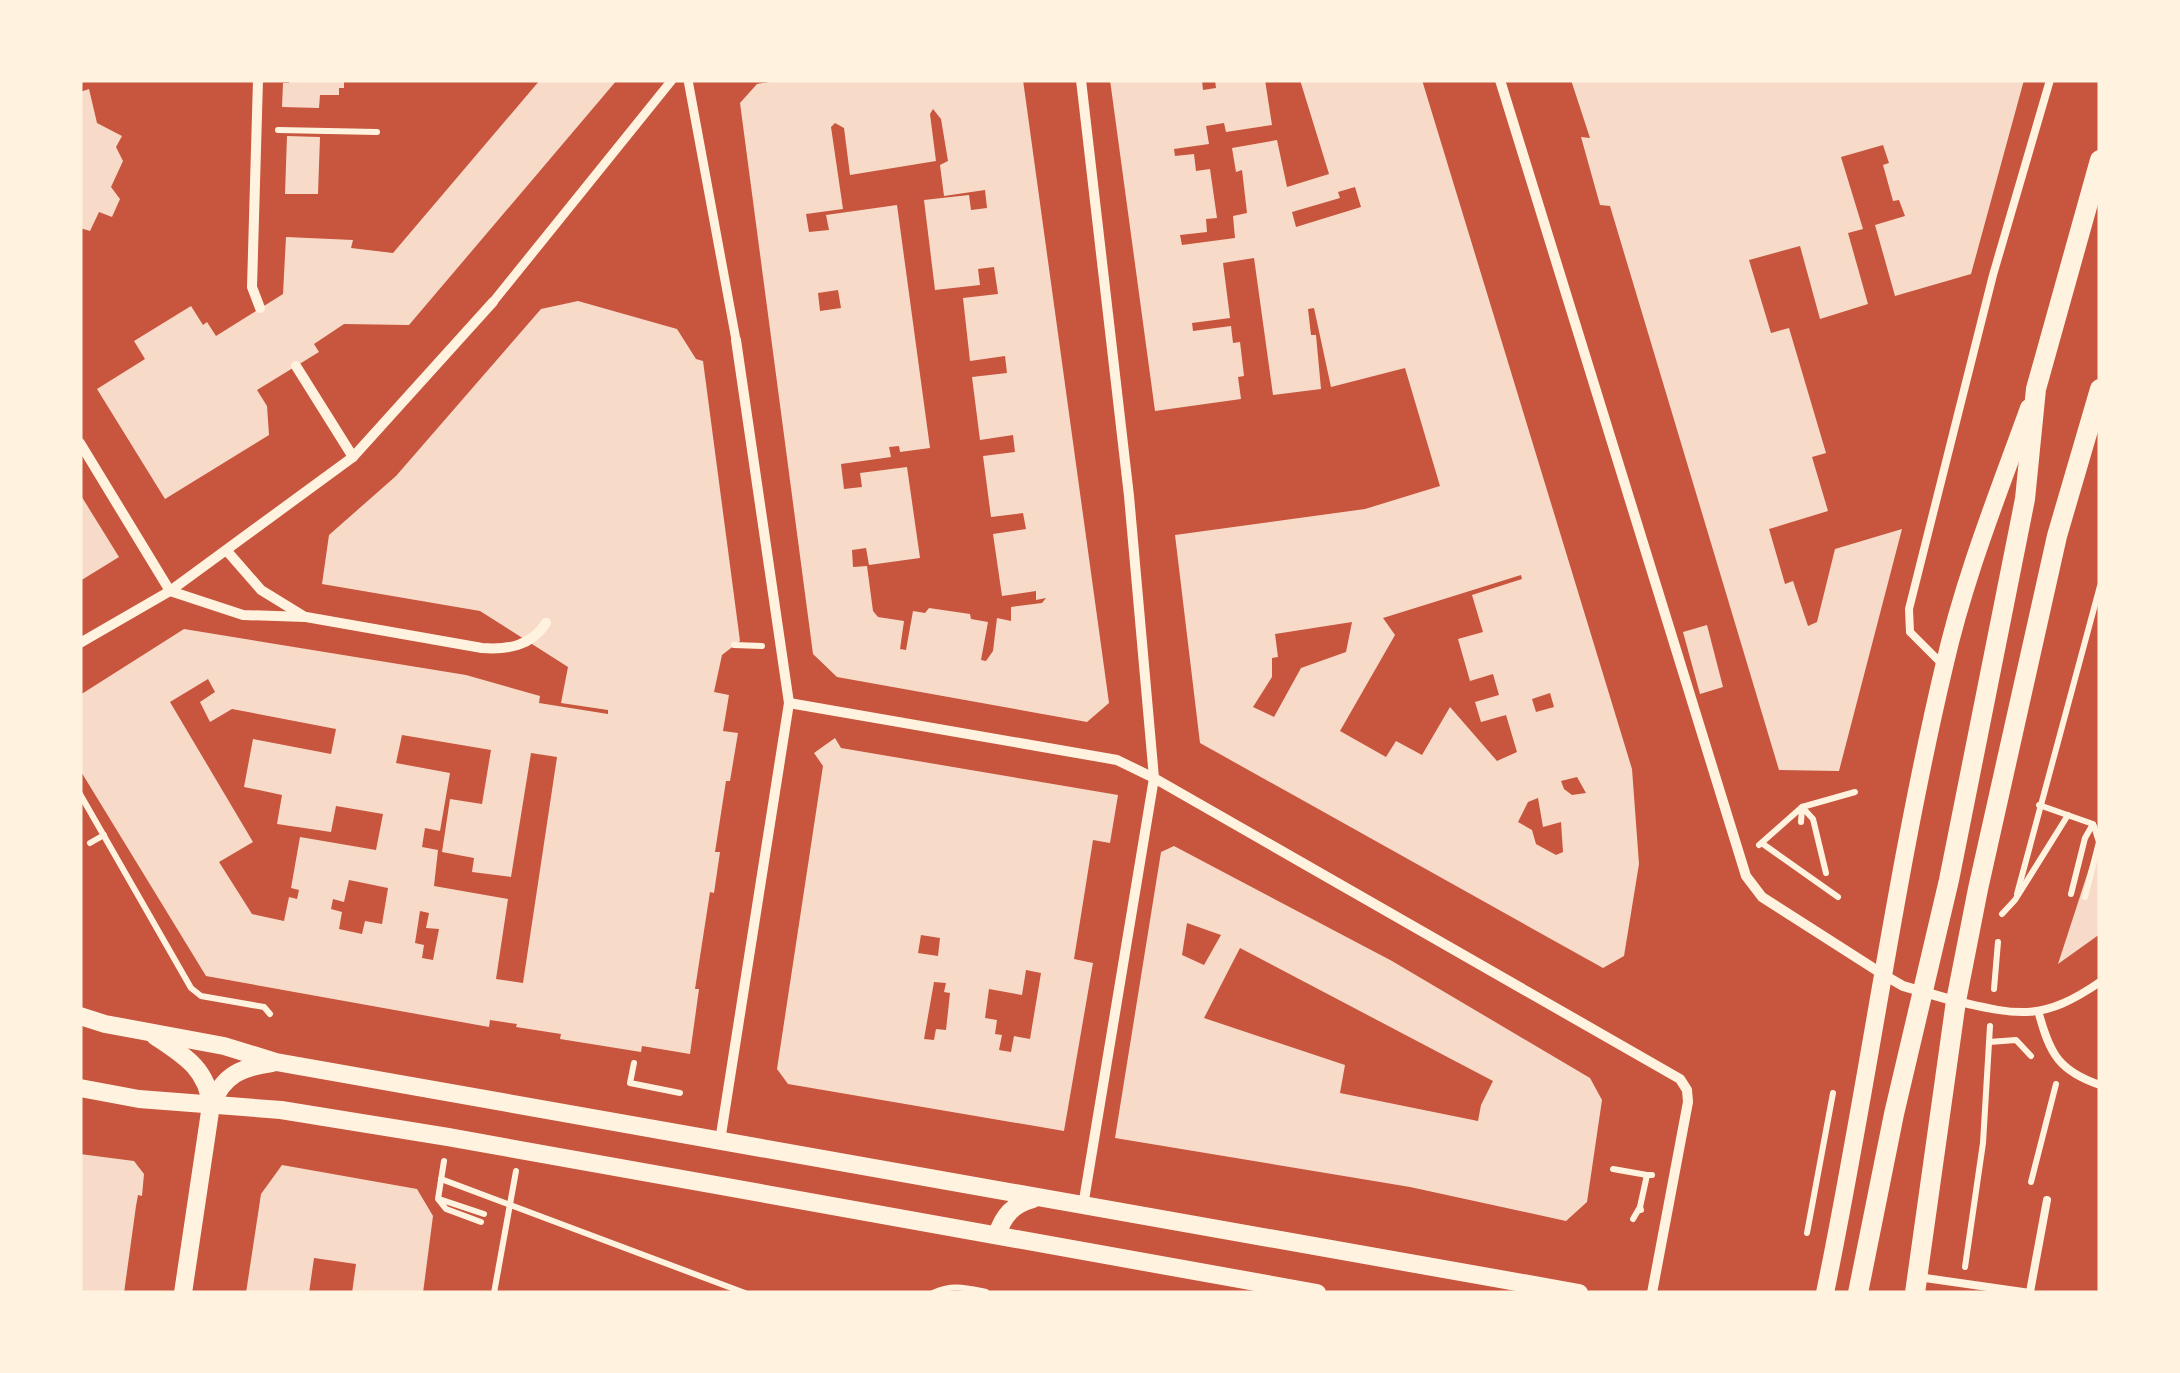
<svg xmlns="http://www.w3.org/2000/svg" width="2180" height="1373" viewBox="0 0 2180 1373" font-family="'DejaVu Sans',sans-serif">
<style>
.building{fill:#f7dbc8;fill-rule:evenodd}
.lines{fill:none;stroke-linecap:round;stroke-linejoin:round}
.path{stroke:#fff3e0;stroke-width:6}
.service{stroke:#fff3e0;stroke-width:8}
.pedestrian{stroke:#fff3e0;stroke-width:9}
.minor{stroke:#fff3e0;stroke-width:10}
.tertiary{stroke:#fff3e0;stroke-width:18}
.secondary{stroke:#fff3e0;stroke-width:20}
</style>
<rect width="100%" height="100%" fill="#c8553d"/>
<!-- building -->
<g class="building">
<polygon points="289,80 344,80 344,88 339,88 339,95 320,95 319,108 282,107 283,83 289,83"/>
<polygon points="540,80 617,80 409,325 344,324 314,344 319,352 257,390 267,406 269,435 165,499 97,389 145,359 134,341 191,306 203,325 207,322 216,336 283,294 286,237 353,240 351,248 393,253"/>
<path d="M 780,80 L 1023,80 L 1109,703 L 1087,722 L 837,677 L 813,654 L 740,103 L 757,84 ZM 933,109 L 941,119 L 948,161 L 940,165 L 944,196 L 985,190 L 987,208 L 971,210 L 969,195 L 924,200 L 935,290 L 980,285 L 978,269 L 994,267 L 998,294 L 963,298 L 970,361 L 1005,356 L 1007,373 L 972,377 L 980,440 L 1013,435 L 1015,452 L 983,456 L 991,517 L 1023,513 L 1026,529 L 993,534 L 1002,596 L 1036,591 L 1036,600 L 1046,598 L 1042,603 L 1011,607 L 1011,621 L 997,618 L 993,651 L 986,661 L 981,660 L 988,622 L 971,619 L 970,614 L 929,608 L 925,613 L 913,611 L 906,650 L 900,649 L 904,621 L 878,617 L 873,611 L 867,566 L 853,567 L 852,550 L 866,548 L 869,565 L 920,558 L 907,467 L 860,473 L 862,487 L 844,489 L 841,464 L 891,457 L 889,447 L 899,446 L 900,452 L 930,448 L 897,205 L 826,215 L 829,230 L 809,232 L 806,214 L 843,209 L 831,127 L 835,123 L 844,128 L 850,175 L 936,161 L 930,114 ZM 838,290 L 841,308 L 820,311 L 818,293 Z"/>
<path d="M 1110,80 L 1202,80 L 1203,90 L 1216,88 L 1215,80 L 1265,80 L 1272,125 L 1226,132 L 1224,123 L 1206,126 L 1209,144 L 1174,149 L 1175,156 L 1194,154 L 1196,171 L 1210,169 L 1217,218 L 1206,219 L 1207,232 L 1180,235 L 1182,245 L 1235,238 L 1233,216 L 1247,213 L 1242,170 L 1236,172 L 1232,148 L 1277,140 L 1287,187 L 1329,174 L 1300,80 L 1422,80 L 1632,769 L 1639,864 L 1624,956 L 1603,968 L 1200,743 L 1175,535 L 1365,509 L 1440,486 L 1405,368 L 1331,387 L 1314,308 L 1308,309 L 1311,335 L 1316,335 L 1321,389 L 1273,395 L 1254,258 L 1223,263 L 1230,318 L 1192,323 L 1193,331 L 1231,326 L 1233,343 L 1240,342 L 1244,376 L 1238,377 L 1241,399 L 1155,411 ZM 1355,187 L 1361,207 L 1296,227 L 1292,212 L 1340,198 L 1338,192 ZM 1521,575 L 1522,579 L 1472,595 L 1483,632 L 1458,639 L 1470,681 L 1493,674 L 1499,695 L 1475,702 L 1481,722 L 1506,715 L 1517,752 L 1497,761 L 1450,707 L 1422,755 L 1396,741 L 1386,757 L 1340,731 L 1395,635 L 1383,618 ZM 1352,622 L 1346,652 L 1301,668 L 1274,717 L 1253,707 L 1272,677 L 1272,658 L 1278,657 L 1275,634 ZM 1550,693 L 1554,707 L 1536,712 L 1532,699 ZM 1577,777 L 1586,793 L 1572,795 L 1564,789 L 1561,781 ZM 1538,798 L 1543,827 L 1561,822 L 1563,852 L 1556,855 L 1536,844 L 1532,830 L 1518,822 L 1528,802 Z"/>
<polygon points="1571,80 2024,80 1971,274 1895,296 1875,225 1905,216 1899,200 1893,201 1883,165 1889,163 1883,145 1841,157 1863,229 1848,233 1868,304 1820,319 1800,246 1749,260 1771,333 1789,328 1826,453 1812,457 1828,511 1769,529 1785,584 1793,581 1808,626 1817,622 1835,549 1902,529 1839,771 1779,770 1610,206 1600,205 1581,137 1590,138"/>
<polygon points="89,89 97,123 122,136 116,147 123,161 111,187 120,199 112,217 99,212 90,231 80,228 80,92"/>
<polygon points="287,136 320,137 318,194 285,194"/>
<path d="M 578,301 L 677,329 L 696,359 L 703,361 L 740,641 L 722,655 L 714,692 L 729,695 L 723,731 L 738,733 L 730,781 L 726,781 L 715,852 L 720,852 L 714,893 L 710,892 L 695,989 L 699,989 L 690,1054 L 642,1046 L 641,1052 L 560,1039 L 561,1034 L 516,1027 L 517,1024 L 490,1020 L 489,1027 L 206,976 L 80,770 L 80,695 L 184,629 L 466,675 L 540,696 L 539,703 L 608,714 L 608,710 L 561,703 L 568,667 L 480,611 L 322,584 L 329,535 L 396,476 L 541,309 ZM 208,679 L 215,692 L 200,702 L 210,722 L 232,709 L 336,729 L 331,754 L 253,739 L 244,787 L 282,795 L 277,824 L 331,832 L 336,806 L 383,814 L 376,850 L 300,837 L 291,888 L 299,890 L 297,899 L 289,897 L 284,921 L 252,914 L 219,862 L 253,842 L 170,702 ZM 402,735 L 491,750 L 482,804 L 450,799 L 442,852 L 474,858 L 472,872 L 511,877 L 531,753 L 557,757 L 523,983 L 496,979 L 508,899 L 434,886 L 438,850 L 422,847 L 425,828 L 440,831 L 450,773 L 396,763 ZM 349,880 L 388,888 L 382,924 L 365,921 L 362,934 L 339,929 L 342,912 L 331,909 L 333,899 L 344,902 ZM 420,911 L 429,913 L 426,928 L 439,929 L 433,960 L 422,958 L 424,945 L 415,943 Z"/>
<polygon points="80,494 119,557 80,581"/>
<polygon points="1707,625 1723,687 1700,694 1683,632"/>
<path d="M 835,738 L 841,748 L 1118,795 L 1110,843 L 1093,840 L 1074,959 L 1093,963 L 1064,1131 L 788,1084 L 777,1069 L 823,766 L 814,753 ZM 921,935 L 940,938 L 938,956 L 918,953 ZM 1026,970 L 1041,973 L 1030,1039 L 1014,1036 L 1011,1052 L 999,1050 L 1002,1035 L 995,1034 L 997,1020 L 985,1018 L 989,989 L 1022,995 ZM 934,982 L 946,983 L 944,992 L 950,993 L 946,1030 L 936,1029 L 934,1040 L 924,1039 Z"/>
<polygon points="2099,838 2100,934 2058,964"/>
<path d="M 1174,846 L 1392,961 L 1590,1078 L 1602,1100 L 1587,1202 L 1566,1221 L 1410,1187 L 1115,1138 L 1161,852 ZM 1187,923 L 1221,935 L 1204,965 L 1182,955 ZM 1240,948 L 1493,1081 L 1481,1105 L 1478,1121 L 1340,1093 L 1345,1065 L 1204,1018 Z"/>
<polygon points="80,1154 134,1161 144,1174 142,1196 138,1195 136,1206 124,1293 80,1293"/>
<polygon points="282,1165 417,1189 433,1216 423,1293 352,1293 356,1264 314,1258 309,1293 246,1293 261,1194"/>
</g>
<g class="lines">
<!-- path -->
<g class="path">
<polyline points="278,130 377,132"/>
<polyline points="734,645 762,646"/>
<polyline points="80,794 191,988 201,996 264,1007 270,1014"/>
<polyline points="2039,805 2093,824 2085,838 2071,894"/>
<polyline points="1802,807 1813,819 1826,873"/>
<polyline points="1801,822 1802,808"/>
<polyline points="90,843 104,835"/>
<polyline points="1763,844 1838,897"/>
<polyline points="1759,845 1802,807 1855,792"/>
<polyline points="2017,894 2100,586"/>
<polyline points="2085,897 2099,842 2094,826"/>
<polyline points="2002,914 2015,900 2068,815"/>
<polyline points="1994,989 1998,942"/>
<polyline points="1989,1042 2016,1040 2031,1056"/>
<polyline points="634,1063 630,1083 680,1093"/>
<polyline points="444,1161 438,1199 446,1209 481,1222"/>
<polyline points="1613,1169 1647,1175"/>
<polyline points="441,1179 745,1293"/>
<polyline points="2031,1182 2056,1084"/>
<polyline points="439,1199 484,1214"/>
<polyline points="1640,1207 1647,1175 1652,1175"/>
<polyline points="1633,1219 1640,1207 1641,1210"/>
<polyline points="1807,1233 1833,1093"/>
<polyline points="1965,1267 1983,1143 1990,1026"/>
<polyline points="494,1293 516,1171"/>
<path d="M 933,1293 C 952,1284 966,1288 986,1292"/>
</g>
<!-- service -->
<g class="service">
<polyline points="1941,663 1910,632 1909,609 1993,275 2050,80"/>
<path d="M 1956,1001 C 2020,1016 2043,1021 2100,982"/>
<path d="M 2039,1014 C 2050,1054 2059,1071 2100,1085"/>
<polyline points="1918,1277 2030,1293"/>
<polyline points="2030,1292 2047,1200"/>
</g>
<!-- pedestrian -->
<g class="pedestrian">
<polyline points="688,80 736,340"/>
<polyline points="493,302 672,80"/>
</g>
<!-- minor -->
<g class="minor">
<polyline points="258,80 252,287 260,308"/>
<polyline points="1081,80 1129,496 1154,778 1083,1206"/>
<polyline points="1500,80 1746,876 1762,897 1884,975 1903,986 1955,1001"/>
<polyline points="296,366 353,457"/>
<path d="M 80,443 L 170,591 L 243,615 L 306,617 L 482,648 C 508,650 531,646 546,623"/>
<polyline points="227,551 261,590 305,617"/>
<polyline points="80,643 170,591 353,457 493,302"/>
<polyline points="789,703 1117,760 1154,778 1680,1079 1687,1090 1688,1102 1652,1293"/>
<polyline points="720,1141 789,703 736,340"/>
</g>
<!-- tertiary -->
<g class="tertiary">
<polyline points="80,1016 105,1024 224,1046 276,1062 1579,1293"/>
<path d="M 155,1036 C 183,1055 207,1068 211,1105 L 183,1293"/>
<polyline points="80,1088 139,1099 281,1110 448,1137 1317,1293"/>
<path d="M 212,1104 C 223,1075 242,1067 272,1063"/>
<path d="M 997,1235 C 1003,1216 1013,1204 1033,1199"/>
<path d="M 1825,1293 C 1868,1085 1895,874 1944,667 C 1964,578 1998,494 2029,408"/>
</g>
<!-- secondary -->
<g class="secondary">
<polyline points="1858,1293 1894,1114 1949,880 2025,499 2036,389 2100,160"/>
<polyline points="1915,1293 1956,1001 1978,889 2057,536 2100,389"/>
</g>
</g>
<!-- border -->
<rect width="2180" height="1373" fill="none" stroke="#fff3e0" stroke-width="165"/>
</svg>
